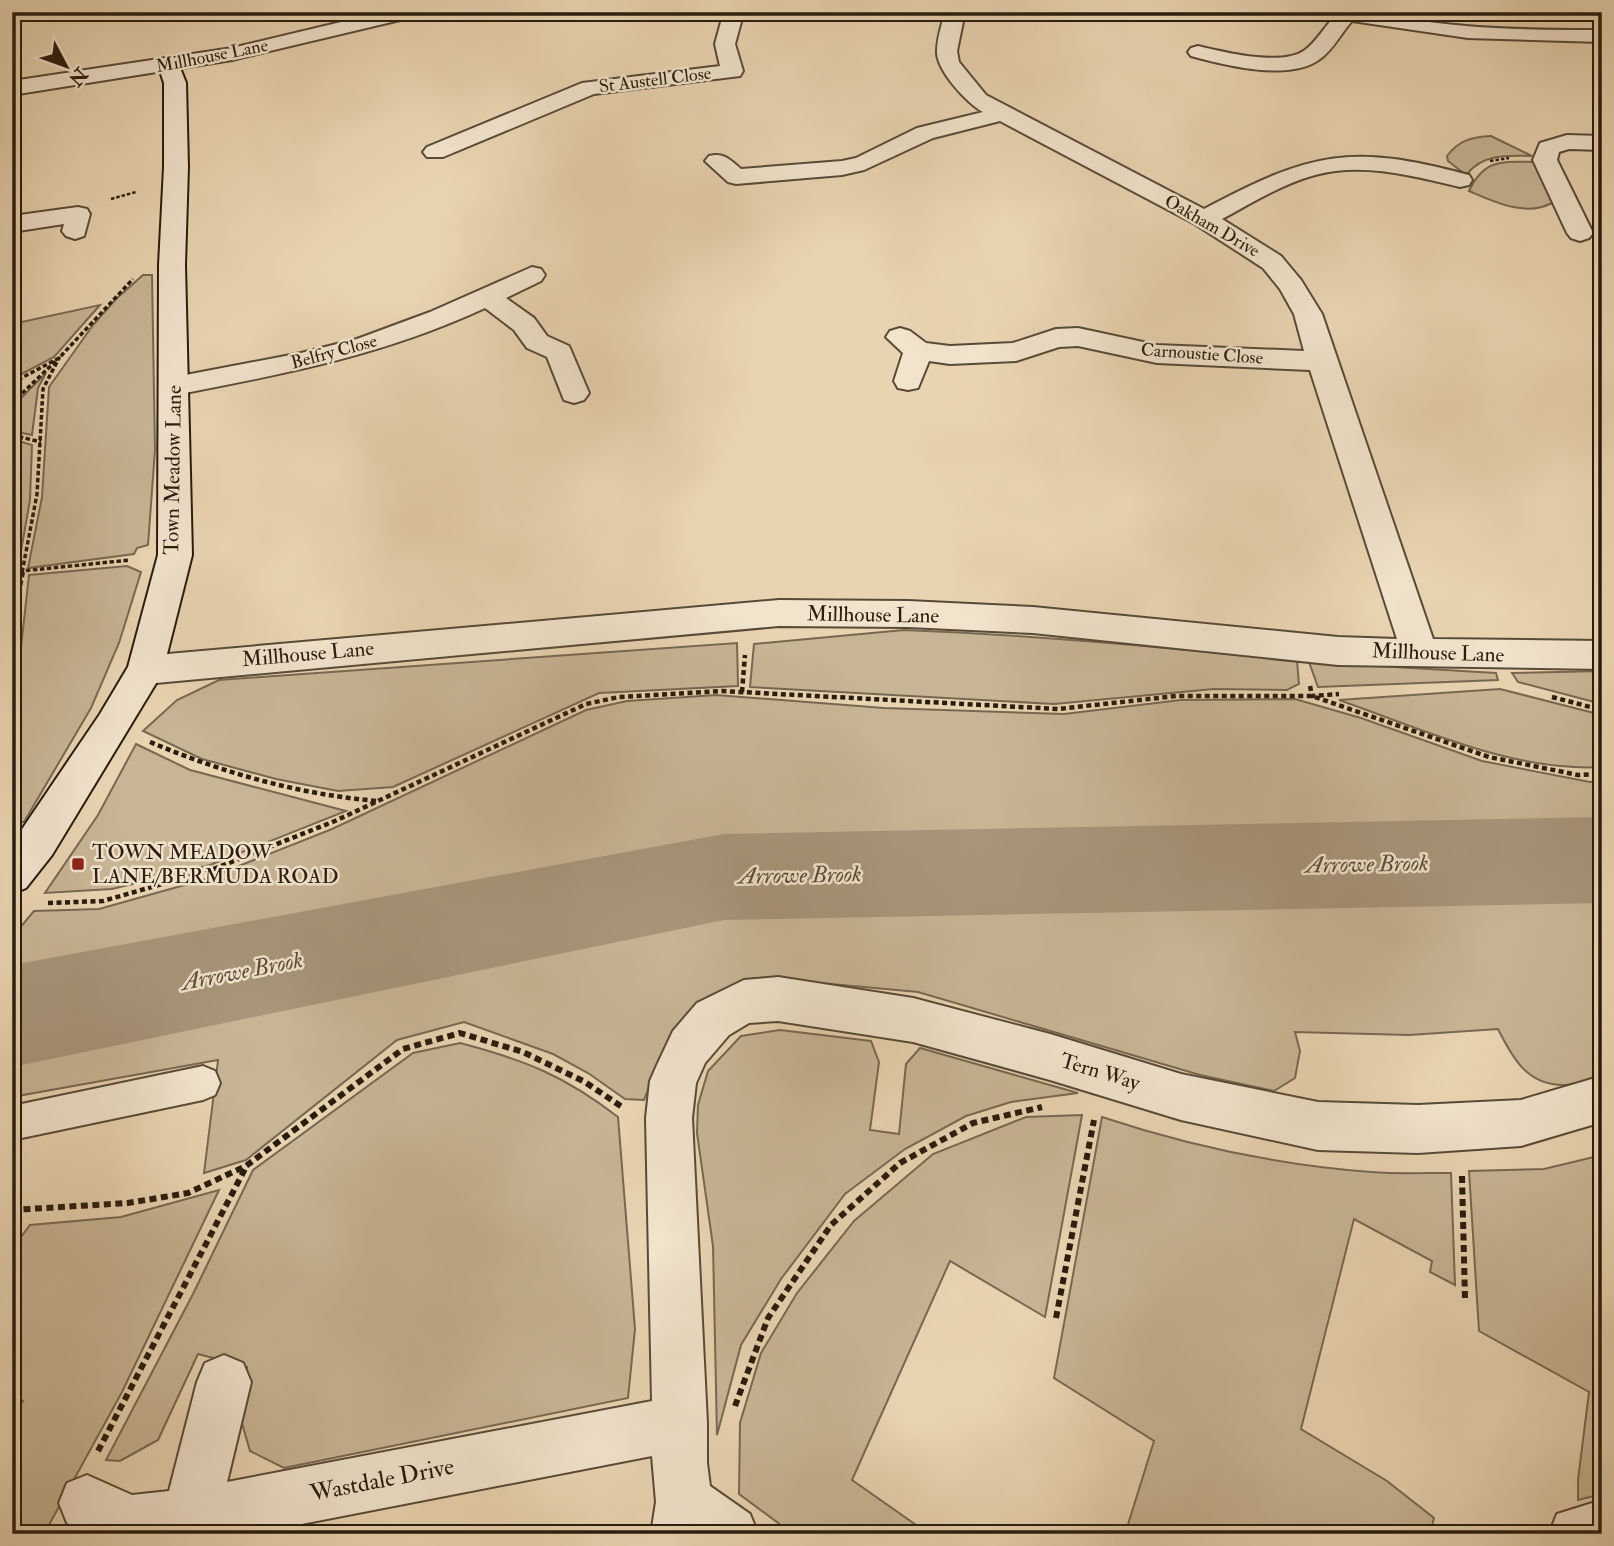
<svg xmlns="http://www.w3.org/2000/svg" width="1614" height="1546" viewBox="0 0 1614 1546" font-family="'IM FELL Double Pica',serif">
<style>
.green{fill:#c8b595;stroke:#786852;stroke-width:2}
.lines{fill:none;stroke-linecap:round;stroke-linejoin:round}
.river{fill:#a8957a;fill-rule:evenodd}
.lane-casing{stroke:#594a38;stroke-width:4}
.street-casing{stroke:#594a38;stroke-width:4}
.secondary-casing{stroke:#291c0f;stroke-width:4}
.path-far3{stroke:#291c0f;stroke-width:2.5;stroke-dasharray:3.5 2;stroke-linecap:butt}
.path-far2{stroke:#291c0f;stroke-width:3.5;stroke-dasharray:4.5 2.5;stroke-linecap:butt}
.path-far1{stroke:#291c0f;stroke-width:4.5;stroke-dasharray:5 3.5;stroke-linecap:butt}
.path{stroke:#291c0f;stroke-width:6;stroke-dasharray:7 4.5;stroke-linecap:butt}
.lane{fill:#f1e3cc;fill-rule:evenodd}
.street{fill:#f1e3cc;fill-rule:evenodd}
.secondary{fill:#f1e3cc;fill-rule:evenodd}
.poi-dot{fill:#8f2418;stroke:#f1e3cc;stroke-width:2.5}
.labels{text-anchor:middle;dominant-baseline:central;stroke-width:5;stroke-linejoin:round;paint-order:stroke}
.far-street-label{font-size:18px;fill:#291c0f;stroke:#f1e3cc}
.street-label{font-size:21px;fill:#291c0f;stroke:#f1e3cc}
.poi-label{font-size:21px;fill:#291c0f;stroke:#f1e3cc;text-anchor:start}
.water-label{font-size:23px;font-style:italic;fill:#5c4c3a;stroke:#f1e3cc}
.near-street-label{font-size:24px;fill:#291c0f;stroke:#f1e3cc}
</style>
<rect width="100%" height="100%" fill="#e9d4b1"/>
<filter id="stains"><feTurbulence type="fractalNoise" baseFrequency=".00286" numOctaves="4"/><feColorMatrix values="0 0 0 0 .2 0 0 0 0 .09 0 0 0 0 .02 0 0 0 .5 -.17"/></filter>
<radialGradient id="worn" r=".72"><stop offset=".6" stop-color="#630" stop-opacity="0"/><stop offset="1" stop-color="#630" stop-opacity=".3"/></radialGradient>
<!-- green -->
<g class="green">
<path d="M 1491,136 L 1532,156 C 1507,155 1482,154 1466,175 L 1448,161 L 1447,156 C 1459,140 1472,137 1491,136 Z"/>
<path d="M 1538,162 L 1552,203 C 1525,217 1495,202 1469,191 C 1485,157 1504,162 1538,162 Z"/>
<polygon points="143,275 152,275 155,450 148,545 137,548 134,554 28,568 42,497 49,387 93,325 116,299"/>
<polygon points="100,305 54,357 12,379 12,324"/>
<polygon points="46,373 38,388 32,435 12,431 12,407"/>
<polygon points="12,439 32,445 30,500 18,568 12,569"/>
<polygon points="127,566 141,572 119,643 91,708 24,822 12,822 12,729 29,575"/>
<path d="M 904,630 C 1036,635 1166,647 1297,661 L 1299,684 L 1287,690 L 1214,689 L 1054,704 L 750,687 L 754,644 Z"/>
<polygon points="737,643 738,686 599,693 393,787 338,791 276,779 202,759 143,731 177,700 219,680"/>
<polygon points="1309,662 1496,673 1498,680 1318,687"/>
<polygon points="1602,671 1602,704 1518,682 1512,673"/>
<path d="M 1500,689 L 1602,715 L 1602,767 C 1513,772 1422,729 1339,700 Z"/>
<path d="M 716,695 L 884,708 L 1064,714 L 1181,700 L 1295,699 L 1361,718 L 1482,761 L 1590,782 L 1602,781 L 1602,1075 C 1590,1079 1576,1085 1565,1085 C 1527,1086 1512,1057 1498,1029 L 1409,1035 L 1295,1032 L 1300,1051 L 1295,1078 L 1274,1091 L 1200,1075 L 918,992 L 766,978 L 661,1058 L 644,1100 L 625,1099 L 588,1073 L 553,1054 L 464,1022 L 397,1040 L 246,1160 L 204,1173 L 218,1060 L 12,1097 L 12,937 L 34,911 L 99,909 L 206,879 L 332,829 L 586,710 L 627,701 Z"/>
<polygon points="136,744 190,770 346,811 210,865 112,889 45,893 98,815"/>
<polygon points="780,1030 871,1041 879,1062 870,1130 899,1134 906,1064 920,1048 1078,1093 1011,1102 966,1116 905,1149 845,1194 781,1279 741,1345 717,1435 713,1246 697,1133 698,1105 708,1071 741,1036"/>
<path d="M 460,1043 C 525,1060 565,1076 618,1117 L 635,1329 L 628,1398 L 284,1468 L 250,1451 L 241,1420 L 247,1367 L 198,1354 L 158,1440 L 120,1461 L 106,1460 L 193,1294 L 253,1170 L 413,1053 Z"/>
<polygon points="1082,1115 1045,1317 950,1261 852,1480 929,1534 793,1534 739,1494 740,1423 761,1353 797,1293 854,1221 933,1154 1026,1117"/>
<path d="M 1102,1117 C 1189,1146 1279,1165 1371,1172 C 1397,1174 1425,1173 1451,1173 L 1455,1285 L 1430,1272 L 1432,1261 L 1354,1219 L 1301,1429 L 1387,1481 L 1434,1518 L 1430,1534 L 1125,1534 L 1154,1441 L 1054,1378 Z"/>
<polygon points="1602,1155 1602,1494 1578,1500 1578,1480 1589,1392 1479,1331 1469,1171 1544,1169"/>
<polygon points="219,1190 122,1392 44,1534 12,1534 12,1416 23,1401 12,1394 12,1249 30,1225 121,1217"/>
</g>
<g class="lines">
<!-- river -->
<polygon class="river" points="1602,817 1602,903 724,920 12,1067 12,965 724,834"/>
<defs>
<polygon id="lane" points="203,1066 215,1071 220,1083 215,1095 203,1100 12,1140 12,1106"/>
<g id="street">
<polygon points="383,12 420,12 417,16 232,60 12,95 12,81 232,48"/>
<polygon points="717,12 737,12 741,22 735,44 743,71 740,76 594,94 443,157 427,157 423,152 427,147 582,83 720,66 715,44 721,22"/>
<path d="M 945,12 L 965,12 L 957,51 L 959,62 L 986,95 L 1204,209 C 1311,152 1350,143 1469,175 L 1472,180 L 1469,185 L 1460,187 C 1413,176 1363,162 1315,175 C 1282,184 1252,203 1222,219 L 1281,256 L 1301,280 L 1322,314 L 1433,639 L 1602,641 L 1602,669 L 1338,665 L 1033,633 L 908,627 L 779,626 L 145,684 L 132,680 L 127,670 L 132,660 L 145,656 L 779,600 L 908,601 L 1033,607 L 1338,637 L 1397,639 L 1310,370 L 1157,363 L 1078,346 L 1059,347 L 1016,361 L 950,364 L 929,361 L 918,388 L 908,390 L 898,388 L 894,381 L 903,353 L 886,337 L 890,331 L 900,328 L 910,331 L 926,343 L 950,346 L 1013,343 L 1056,329 L 1078,328 L 1157,345 L 1304,351 L 1294,314 L 1280,289 L 1263,268 L 1195,224 L 1000,121 L 933,138 L 864,170 L 842,175 L 736,184 L 728,182 L 705,161 L 709,156 C 724,152 730,160 741,169 L 842,161 L 856,158 L 917,128 L 983,112 C 967,103 936,70 937,51 C 937,38 942,24 945,12 Z"/>
<path d="M 1325,12 C 1373,12 1418,22 1466,26 C 1511,30 1556,30 1602,30 L 1602,42 L 1468,38 L 1352,21 C 1341,33 1333,50 1320,59 C 1290,82 1224,65 1191,56 L 1188,52 L 1191,48 L 1198,46 C 1224,52 1282,67 1305,50 C 1316,42 1324,28 1333,18 Z"/>
<polygon points="1567,135 1602,136 1602,150 1569,149 1559,152 1557,160 1593,233 1589,238 1580,241 1571,238 1567,233 1533,160 1540,143"/>
<polygon points="78,207 87,209 90,214 84,236 75,239 66,236 62,231 64,224 12,232 12,216"/>
<path d="M 532,267 L 541,269 L 545,275 L 541,281 L 506,298 L 534,318 L 547,336 L 569,346 L 589,393 L 584,400 L 574,403 L 564,400 L 547,357 L 527,348 L 514,330 L 485,308 C 384,355 284,374 175,395 L 165,393 L 160,386 L 165,379 L 175,377 L 301,353 L 357,339 L 430,312 Z"/>
<polygon points="778,977 913,998 1050,1034 1181,1074 1318,1102 1418,1105 1521,1100 1602,1076 1602,1122 1521,1146 1418,1153 1318,1150 1181,1120 1050,1080 913,1042 778,1021 749,1023 729,1035 705,1063 696,1083 692,1118 707,1423 707,1463 710,1486 750,1514 758,1534 651,1534 656,1502 652,1456 250,1534 91,1534 67,1523 59,1503 67,1483 87,1475 132,1495 169,1491 197,1382 205,1363 224,1355 243,1363 251,1382 227,1482 652,1401 646,1118 650,1081 657,1065 673,1031 697,1003 744,980"/>
<polygon points="1602,1500 1602,1534 1549,1534 1557,1514"/>
</g>
<polygon id="secondary" points="169,59 177,60 186,83 188,167 185,265 192,555 163,670 158,680 52,855 26,888 12,894 12,844 100,714 128,667 158,555 159,265 164,167 164,83 158,65 161,60"/>
</defs>
<!-- lane casing -->
<use href="#lane" class="lane-casing"/>
<!-- street casing -->
<use href="#street" class="street-casing"/>
<!-- secondary casing -->
<use href="#secondary" class="secondary-casing"/>
<!-- path-far3 -->
<g class="path-far3">
<polyline points="1490,161 1509,158"/>
<polyline points="111,199 136,192"/>
</g>
<!-- path-far2 -->
<g class="path-far2">
<polyline points="12,383 59,358 133,279"/>
<polyline points="12,403 59,358 43,389 37,494 22,573"/>
<polyline points="12,435 41,442"/>
<polyline points="12,572 130,560"/>
</g>
<!-- path-far1 -->
<g class="path-far1">
<polyline points="12,572 22,571"/>
<polyline points="12,627 23,571"/>
<polyline points="1310,686 1312,696 1339,694"/>
<polyline points="742,692 745,655"/>
<polyline points="1552,697 1602,710"/>
<path d="M 150,742 C 224,773 297,794 377,801"/>
<polyline points="48,903 103,901 211,870 335,821 586,704 619,697 722,691 1058,709 1176,696 1312,696 1489,757 1578,775 1602,774"/>
</g>
<!-- path -->
<g class="path">
<polyline points="1462,1176 1465,1299"/>
<polyline points="12,1210 128,1203 188,1193 246,1166 403,1049 460,1033 523,1052 585,1082 622,1107"/>
<polyline points="1056,1318 1094,1120"/>
<polyline points="735,1406 768,1318 831,1225 900,1163 973,1123 1042,1107"/>
<polyline points="98,1451 246,1167"/>
</g>
<!-- lane -->
<use href="#lane" class="lane"/>
<!-- street -->
<use href="#street" class="street"/>
<!-- secondary -->
<use href="#secondary" class="secondary"/>
</g>
<!-- markers -->
<rect class="poi-dot" x="71" y="857" width="14" height="14" rx="3.5"/>
<g class="labels">
<!-- far-street labels -->
<g class="far-street-label">
<text transform="translate(212 56) rotate(-11)">Millhouse Lane</text>
<text transform="translate(655 80) rotate(-7)">St Austell Close</text>
<text transform="translate(1212 226) rotate(30)">Oakham Drive</text>
<text transform="translate(334 352) rotate(-15)">Belfry Close</text>
<text transform="translate(1202 354) rotate(4)">Carnoustie Close</text>
</g>
<!-- street labels -->
<g class="street-label">
<text transform="translate(173 470) rotate(-89)">Town Meadow Lane</text>
<text transform="translate(873 615) rotate(1)">Millhouse Lane</text>
<text transform="translate(1438 653) rotate(2)">Millhouse Lane</text>
<text transform="translate(308 654) rotate(-5)">Millhouse Lane</text>
<text transform="translate(1100 1072) rotate(17)">Tern Way</text>
</g>
<!-- poi labels -->
<g class="poi-label">
<text x="92" y="852">TOWN MEADOW<tspan x="92" dy="24">LANE/BERMUDA ROAD</tspan></text>
</g>
<!-- water labels -->
<g class="water-label">
<text transform="translate(1367 864) rotate(-1)">Arrowe Brook</text>
<text transform="translate(800 875) rotate(-1)">Arrowe Brook</text>
<text transform="translate(242 971) rotate(-11)">Arrowe Brook</text>
</g>
<!-- near-street labels -->
<g class="near-street-label">
<text transform="translate(382 1480) rotate(-11)">Wastdale Drive</text>
</g>
</g>
<!-- margin -->
<rect width="1614" height="1546" fill="none" stroke="#e9d4b1" stroke-width="42"/>
<rect x="14" y="14" width="1586" height="1518" fill="none" stroke="#291c0f" stroke-width="3.5"/>
<rect x="21" y="21" width="1572" height="1504" fill="none" stroke="#291c0f" stroke-width="2"/>
<!-- north arrow -->
<g transform="translate(66 66) rotate(131)" stroke="#f1e3cc" stroke-width="5" paint-order="stroke">
<path d="M0-5L12 26L0 18L-12 26Z" fill="#291c0f"/>
<text y="-10" font-size="19" font-weight="bold" text-anchor="middle" fill="#291c0f">N</text>
</g>
<rect width="100%" height="100%" filter="url(#stains)"/>
<rect width="100%" height="100%" fill="url(#worn)"/>
</svg>
